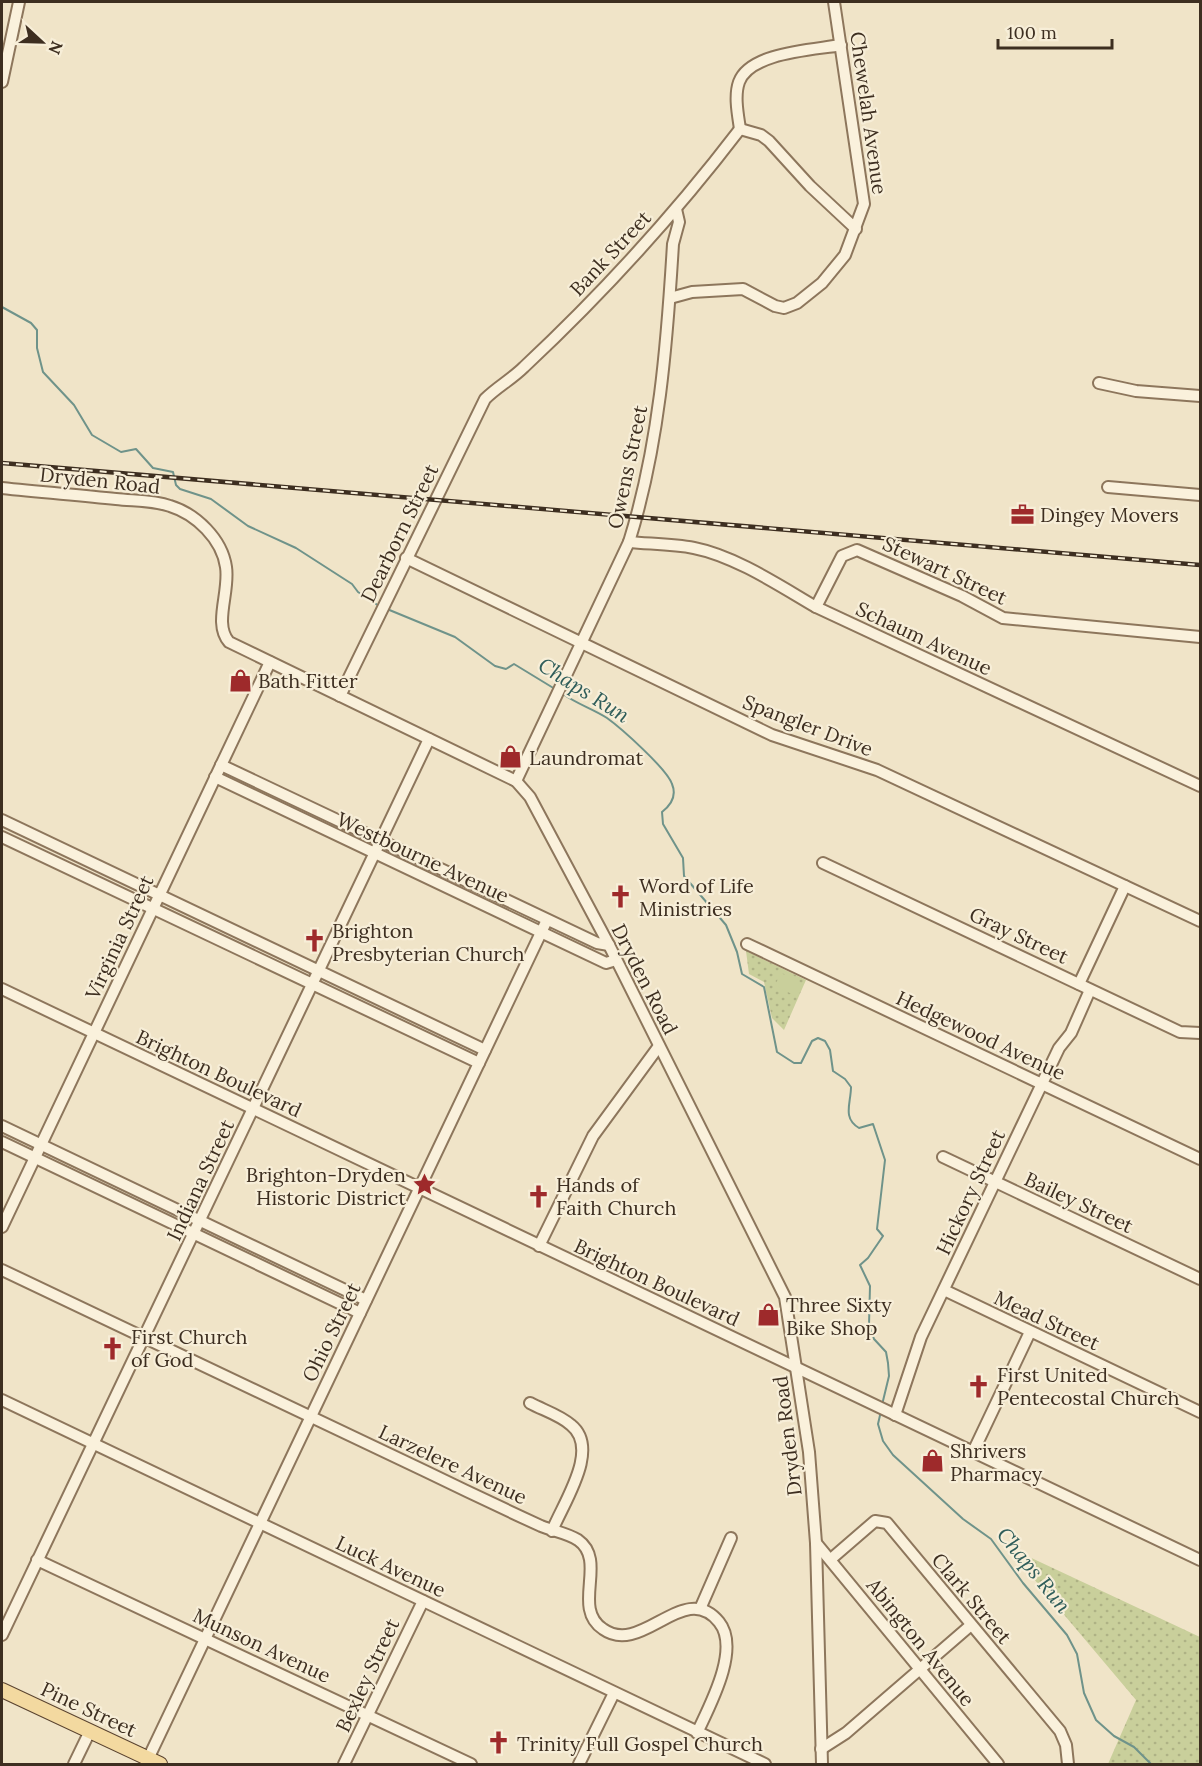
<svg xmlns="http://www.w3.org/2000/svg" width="1202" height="1766" viewBox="0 0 1202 1766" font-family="Lora,serif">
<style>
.grass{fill:url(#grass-dots)}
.pitch{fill:#c9cf9b}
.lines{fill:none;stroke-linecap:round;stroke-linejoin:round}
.stream{stroke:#6f938a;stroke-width:2}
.minor-casing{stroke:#8d765c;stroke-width:14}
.major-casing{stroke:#5b4430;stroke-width:16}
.minor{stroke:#faf1dc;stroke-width:10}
.major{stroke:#f3d9a0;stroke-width:14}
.rail-casing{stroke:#3d2e20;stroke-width:4.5}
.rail{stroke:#f7eed8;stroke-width:2;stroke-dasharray:7;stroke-linecap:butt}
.labels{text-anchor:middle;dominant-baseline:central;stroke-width:4.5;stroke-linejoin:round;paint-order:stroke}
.street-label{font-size:20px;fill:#3d2e20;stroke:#f7eed8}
.poi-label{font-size:20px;fill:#3d2e20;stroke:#f7eed8;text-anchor:start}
.water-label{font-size:21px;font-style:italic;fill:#2f5d5a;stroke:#f7eed8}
</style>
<defs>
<pattern id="grass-dots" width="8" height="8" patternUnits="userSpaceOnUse" patternTransform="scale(1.5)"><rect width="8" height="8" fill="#c9cf9b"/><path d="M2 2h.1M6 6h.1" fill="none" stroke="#aeb285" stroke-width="1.8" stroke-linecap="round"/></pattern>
</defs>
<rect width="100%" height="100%" fill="#f0e4c8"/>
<!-- grass -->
<g class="grass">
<polygon points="746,951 806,980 784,1030 772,1018 764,982 749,974"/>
<polygon points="1006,1546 1200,1637 1200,1764 1108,1764 1136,1700"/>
</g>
<!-- pitch -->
<polygon class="pitch" points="781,973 803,984 797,997 775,985"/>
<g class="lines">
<!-- stream -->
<g class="stream">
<polyline points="2,307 31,323 37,330 37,348 43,372 74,405 92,435 121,452 136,449 153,468 173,472 176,485 180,489 211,499 248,526 296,548 352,584 358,592 379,606"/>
<polyline points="387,609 455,637 495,666 506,669 514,664 555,689"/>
<path d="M 563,694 C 577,704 593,709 607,718 C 621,728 667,769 672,784 C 677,796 671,805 662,812 L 663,824 L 683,858 L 684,876 L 726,925 L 737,952 L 742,974 L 764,987 L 777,1052 L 794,1063 L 801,1063 L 812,1041 L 818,1038 L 825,1041 L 830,1050 L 833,1071 L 845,1079 L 851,1087 C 851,1103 842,1118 859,1128 L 873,1124 L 885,1160 L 877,1229 L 883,1236 L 868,1258 L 860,1265 L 870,1286 L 869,1325 L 874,1339 L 886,1352 L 888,1363 L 889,1376 L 882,1405"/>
<polyline points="881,1411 878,1424 883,1441 893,1455 963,1519 991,1539 1023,1583 1067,1635 1077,1654 1084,1693 1096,1720 1114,1736 1134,1747 1151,1764"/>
</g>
<defs>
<g id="minor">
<polyline points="2,82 19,2"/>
<path d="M 740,129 C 738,115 734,96 739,82 C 750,52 814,50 841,45"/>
<polyline points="740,129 761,135 769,141 810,186 856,229"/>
<polyline points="670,298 692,292 743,289 775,306 784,308 797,303 822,283 845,255 864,204 834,2"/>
<polyline points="1099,383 1136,391 1200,396"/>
<polyline points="1108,487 1200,495"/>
<path d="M 2,488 C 39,492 78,495 116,499 C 133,501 153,500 170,506 C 196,514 222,539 226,567 C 230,592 213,624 229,642 L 516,781 L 530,797 L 609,945 L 785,1297 L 809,1452 L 816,1543 L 822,1764"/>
<path d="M 629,542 C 650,544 673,544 694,548 C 735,556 780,586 816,607 L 1200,786"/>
<polyline points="406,558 772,735 877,770 1200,921"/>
<polyline points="816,607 842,556 857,550 962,596 1003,618 1200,637"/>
<path d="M 340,696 L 485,399 C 497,387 512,379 524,367 C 602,294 675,214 740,129"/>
<polyline points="221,765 597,943 609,945"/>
<polyline points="215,777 606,963 616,960"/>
<path d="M 516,781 L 629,542 C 659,446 667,344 673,244 L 679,222 L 676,209"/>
<polyline points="2,820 485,1050"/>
<polyline points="2,837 479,1063"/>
<polyline points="823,863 1180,1032 1200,1033"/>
<polyline points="747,944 1200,1159"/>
<polyline points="1079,984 1125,886"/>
<polyline points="2,989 1200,1560"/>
<polyline points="2,1126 366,1300"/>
<polyline points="2,1142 360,1313"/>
<polyline points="943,1157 1200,1279"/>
<polyline points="2,1227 270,662"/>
<polyline points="539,1246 593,1136 659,1046"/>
<path d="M 2,1270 C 143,1337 284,1404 425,1471 C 464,1490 502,1508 541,1526 C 553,1531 567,1533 578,1540 C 608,1561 571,1608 603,1629 C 642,1657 684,1579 719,1622 C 741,1649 709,1707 697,1733"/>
<polyline points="944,1290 1200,1412"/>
<polyline points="2,1400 765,1764"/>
<path d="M 530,1403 C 543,1410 560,1415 571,1425 C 601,1449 563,1503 552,1531"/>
<polyline points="895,1415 921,1337 1059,1048 1071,1033 1090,990"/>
<polyline points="973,1452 1030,1332"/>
<polyline points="816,1543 998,1764"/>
<polyline points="831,1559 875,1521 887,1523 1060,1731 1066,1745 1068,1764"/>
<polyline points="37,1560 471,1764"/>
<polyline points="700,1609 731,1538"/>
<polyline points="2,1635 429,739"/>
<polyline points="821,1749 846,1733 971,1625"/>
<polyline points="148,1759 547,920"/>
<polyline points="74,1764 90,1731"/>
<polyline points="344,1764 423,1601"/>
<polyline points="579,1764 614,1693"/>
</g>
<polyline id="major" points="2,1690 160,1764"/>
</defs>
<!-- minor casing -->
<use href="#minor" class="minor-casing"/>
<!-- major casing -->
<use href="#major" class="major-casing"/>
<!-- minor -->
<use href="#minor" class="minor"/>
<!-- major -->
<use href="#major" class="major"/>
<defs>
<polyline id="rail" points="2,463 1200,565"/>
</defs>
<!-- rail casing -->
<use href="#rail" class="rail-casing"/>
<!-- rail -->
<use href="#rail" class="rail"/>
</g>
<!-- icons -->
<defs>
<symbol id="office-bare" viewBox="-9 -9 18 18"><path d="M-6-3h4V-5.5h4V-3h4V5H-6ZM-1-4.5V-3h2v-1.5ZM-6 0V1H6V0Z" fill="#9e2a2b" stroke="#f7eed8" stroke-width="2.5" paint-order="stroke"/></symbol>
<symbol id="shop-bare" viewBox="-9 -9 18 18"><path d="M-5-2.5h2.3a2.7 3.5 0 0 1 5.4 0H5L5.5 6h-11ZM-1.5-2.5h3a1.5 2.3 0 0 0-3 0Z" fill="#9e2a2b" stroke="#f7eed8" stroke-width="2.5" paint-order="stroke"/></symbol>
<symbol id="church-bare" viewBox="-9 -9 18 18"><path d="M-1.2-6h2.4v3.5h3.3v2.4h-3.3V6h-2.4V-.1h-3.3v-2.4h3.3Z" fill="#9e2a2b" stroke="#f7eed8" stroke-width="2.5" paint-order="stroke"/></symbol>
<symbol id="sight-bare" viewBox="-9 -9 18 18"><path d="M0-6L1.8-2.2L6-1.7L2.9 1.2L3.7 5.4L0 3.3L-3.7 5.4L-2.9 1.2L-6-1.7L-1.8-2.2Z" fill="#9e2a2b" stroke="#f7eed8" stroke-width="2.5" paint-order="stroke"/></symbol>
</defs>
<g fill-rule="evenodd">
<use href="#office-bare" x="1006" y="498" width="33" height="33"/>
<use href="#shop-bare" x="224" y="664" width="33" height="33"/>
<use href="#shop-bare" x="494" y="740" width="33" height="33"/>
<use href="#church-bare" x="604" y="880" width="33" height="33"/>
<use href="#church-bare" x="298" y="924" width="33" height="33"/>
<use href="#sight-bare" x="408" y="1168" width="33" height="33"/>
<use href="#church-bare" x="522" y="1180" width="33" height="33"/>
<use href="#shop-bare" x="752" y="1298" width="33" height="33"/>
<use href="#church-bare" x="96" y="1332" width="33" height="33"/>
<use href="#church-bare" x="962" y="1370" width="33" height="33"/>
<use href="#shop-bare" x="916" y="1444" width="33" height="33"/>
<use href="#church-bare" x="482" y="1726" width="33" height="33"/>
</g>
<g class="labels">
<!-- street labels -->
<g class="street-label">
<text transform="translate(869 113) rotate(82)">Chewelah Avenue</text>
<text transform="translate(610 253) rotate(-47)">Bank Street</text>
<text transform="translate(627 467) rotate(-78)">Owens Street</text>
<text transform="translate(100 480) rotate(6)">Dryden Road</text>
<text transform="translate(399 533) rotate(-64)">Dearborn Street</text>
<text transform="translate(945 570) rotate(25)">Stewart Street</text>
<text transform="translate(924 638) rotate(25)">Schaum Avenue</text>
<text transform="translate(808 725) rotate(21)">Spangler Drive</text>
<text transform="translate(423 857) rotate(25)">Westbourne Avenue</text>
<text transform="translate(1019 935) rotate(25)">Gray Street</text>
<text transform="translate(119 937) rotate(-65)">Virginia Street</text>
<text transform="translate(645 979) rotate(63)">Dryden Road</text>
<text transform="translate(981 1035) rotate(25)">Hedgewood Avenue</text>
<text transform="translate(219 1073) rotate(25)">Brighton Boulevard</text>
<text transform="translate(200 1180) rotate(-65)">Indiana Street</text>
<text transform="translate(970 1192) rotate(-65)">Hickory Street</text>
<text transform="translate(1079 1202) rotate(25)">Bailey Street</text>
<text transform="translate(657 1282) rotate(25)">Brighton Boulevard</text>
<text transform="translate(1047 1320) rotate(25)">Mead Street</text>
<text transform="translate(331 1332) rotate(-64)">Ohio Street</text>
<text transform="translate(787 1436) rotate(-97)">Dryden Road</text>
<text transform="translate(453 1464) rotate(25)">Larzelere Avenue</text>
<text transform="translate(391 1566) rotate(25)">Luck Avenue</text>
<text transform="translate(972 1598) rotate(50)">Clark Street</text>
<text transform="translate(921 1642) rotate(51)">Abington Avenue</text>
<text transform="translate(262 1645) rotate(25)">Munson Avenue</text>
<text transform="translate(367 1675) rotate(-65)">Bexley Street</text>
<text transform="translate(89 1709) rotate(25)">Pine Street</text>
</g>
<!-- poi labels -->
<g class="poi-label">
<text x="1040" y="514">Dingey Movers</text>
<text x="258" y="680">Bath Fitter</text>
<text x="529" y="757">Laundromat</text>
<text x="639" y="885">Word of Life<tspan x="639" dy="23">Ministries</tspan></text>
<text x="332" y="930">Brighton<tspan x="332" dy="23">Presbyterian Church</tspan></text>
<text x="406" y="1174" text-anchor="end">Brighton-Dryden<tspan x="406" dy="23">Historic District</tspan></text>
<text x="556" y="1184">Hands of<tspan x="556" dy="23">Faith Church</tspan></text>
<text x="786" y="1304">Three Sixty<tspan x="786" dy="23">Bike Shop</tspan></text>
<text x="131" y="1336">First Church<tspan x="131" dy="23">of God</tspan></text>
<text x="997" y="1374">First United<tspan x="997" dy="23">Pentecostal Church</tspan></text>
<text x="950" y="1450">Shrivers<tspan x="950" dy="23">Pharmacy</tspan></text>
<text x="517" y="1743">Trinity Full Gospel Church</text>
</g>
<!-- water labels -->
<g class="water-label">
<text transform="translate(584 690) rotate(32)">Chaps Run</text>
<text transform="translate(1034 1570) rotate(51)">Chaps Run</text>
</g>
</g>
<!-- border -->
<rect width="1202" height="1766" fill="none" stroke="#3d2e20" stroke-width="6"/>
<!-- north arrow -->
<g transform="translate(42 42) rotate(112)" stroke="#f7eed8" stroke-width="4.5" paint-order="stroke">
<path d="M0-4.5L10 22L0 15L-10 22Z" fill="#3d2e20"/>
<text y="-9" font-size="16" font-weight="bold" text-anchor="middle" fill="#3d2e20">N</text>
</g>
<!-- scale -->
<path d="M998 39v9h114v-9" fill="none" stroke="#3d2e20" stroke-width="3"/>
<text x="1007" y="39" font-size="18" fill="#3d2e20" stroke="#f7eed8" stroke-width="4.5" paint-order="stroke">100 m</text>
</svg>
